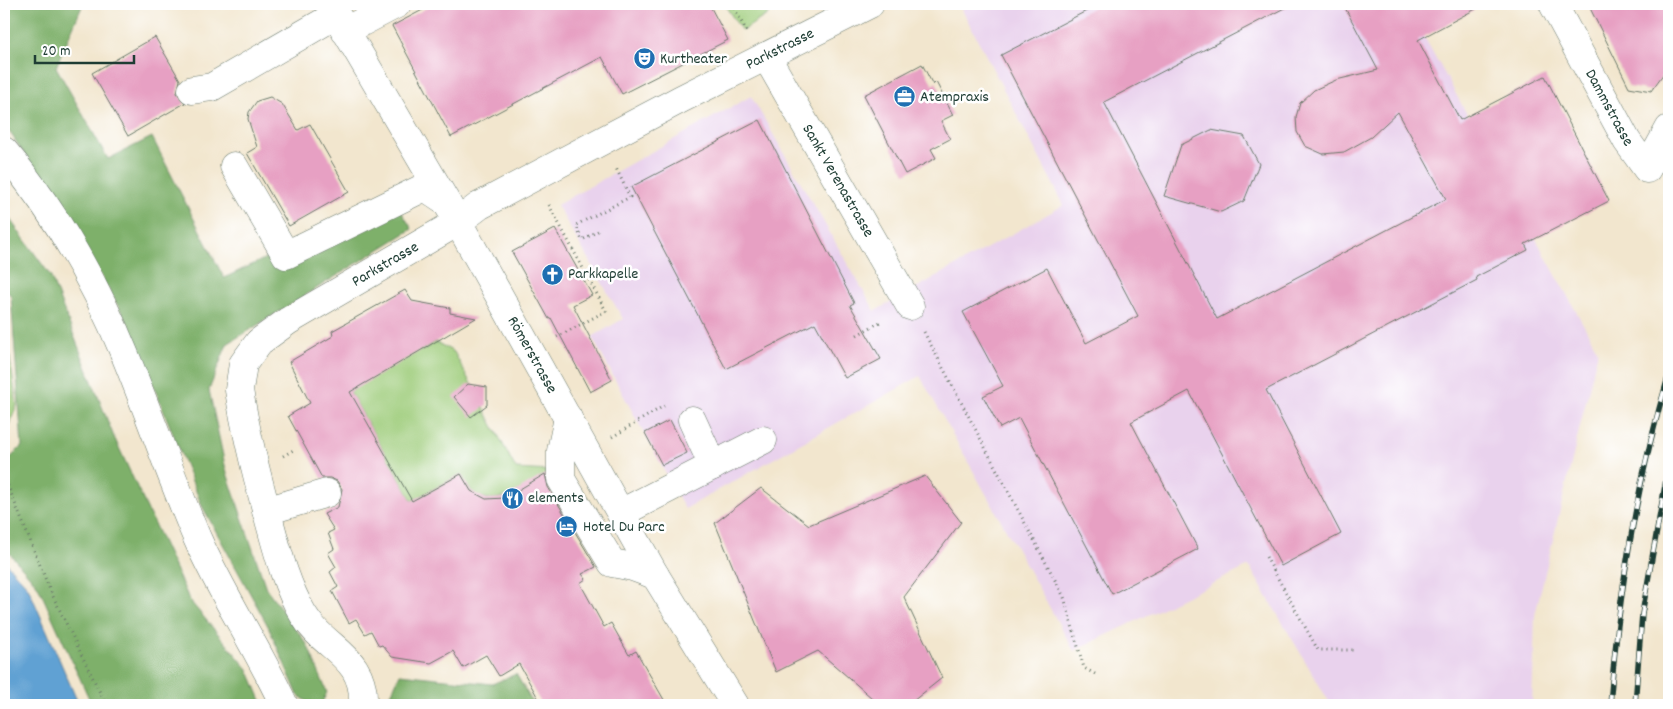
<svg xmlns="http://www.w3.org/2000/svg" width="1673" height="709" viewBox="0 0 1673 709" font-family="Dekko,sans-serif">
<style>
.built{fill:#e9d2ed}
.green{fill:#9ecc7a;stroke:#5e8457}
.forest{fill:#7eb06a;stroke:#4e764f}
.water{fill:#60a1d3;stroke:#406f84}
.building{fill:#e7a0c3}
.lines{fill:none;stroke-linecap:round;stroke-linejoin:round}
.minor-casing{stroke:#69786a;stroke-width:29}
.path{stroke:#69786a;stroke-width:3;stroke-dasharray:1 4;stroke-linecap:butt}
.minor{stroke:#fff;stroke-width:28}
.rail-casing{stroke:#1f3d34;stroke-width:5.5}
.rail{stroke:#fff;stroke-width:4;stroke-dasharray:11;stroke-linecap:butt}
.labels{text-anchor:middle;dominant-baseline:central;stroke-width:5;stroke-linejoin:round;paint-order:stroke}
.street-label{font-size:16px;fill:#1f3d34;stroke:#fff}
.poi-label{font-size:16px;fill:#1f3d34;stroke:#fff;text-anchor:start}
</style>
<rect width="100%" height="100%" fill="#fff"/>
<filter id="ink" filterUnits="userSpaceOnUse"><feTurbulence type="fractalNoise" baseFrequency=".02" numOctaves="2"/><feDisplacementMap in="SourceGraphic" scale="10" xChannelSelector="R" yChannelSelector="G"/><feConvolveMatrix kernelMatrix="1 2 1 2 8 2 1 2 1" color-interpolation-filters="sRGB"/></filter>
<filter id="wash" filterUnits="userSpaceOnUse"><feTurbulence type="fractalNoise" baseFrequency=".0096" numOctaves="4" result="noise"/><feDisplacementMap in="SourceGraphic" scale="20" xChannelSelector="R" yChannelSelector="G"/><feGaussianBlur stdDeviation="1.12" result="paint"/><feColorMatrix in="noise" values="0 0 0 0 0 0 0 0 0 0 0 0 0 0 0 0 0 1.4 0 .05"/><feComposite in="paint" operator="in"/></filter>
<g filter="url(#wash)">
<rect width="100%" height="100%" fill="#f2e6ce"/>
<!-- built -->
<polygon class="built" points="959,4 1406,4 1598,351 1535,615 1532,705 1331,705 1249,566 1074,651 920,376 685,509 592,337 623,319 557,205 751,96 875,311 1064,205"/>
<!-- green -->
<g class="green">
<polygon points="724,4 784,4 742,31"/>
<polygon points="4,318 17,406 4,436"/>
<path d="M 436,342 L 454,352 L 516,469 L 551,471 C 530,483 494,514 471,490 C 467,486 464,479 461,474 L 412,501 L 350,392 L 417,347 L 421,351 Z"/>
</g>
<!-- forest -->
<g class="forest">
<polygon points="4,4 83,4 56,67 108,159 152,137 224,278 393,198 412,229 227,344 209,390 226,470 266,588 307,644 327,692 321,705 312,705 298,695 268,626 202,506 129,325 71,224 11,134 4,128"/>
<polygon points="4,211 50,275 114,437 190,601 248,669 263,705 92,705 38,586 4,547 4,464 22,446 11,296 4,287"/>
<polygon points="400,674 492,684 516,674 534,705 386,705"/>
</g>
<!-- water -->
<polygon class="water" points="4,561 28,587 79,705 4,705"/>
<g id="blocks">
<!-- building -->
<g class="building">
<polygon points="434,4 709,4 728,40 622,94 602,57 451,137 392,26"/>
<polygon points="1100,4 1292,4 1104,102 1217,319 1446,199 1398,112 1371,137 1344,152 1323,154 1305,146 1297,132 1296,117 1300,103 1314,90 1336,80 1378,70 1343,4 1485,4 1418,40 1460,120 1545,76 1609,201 1525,244 1528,250 1476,277 1477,280 1266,390 1341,534 1281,566 1189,391 1131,422 1198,549 1112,594 1019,418 1000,428 983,396 1003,386 963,312 1047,268 1086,343 1138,316 1001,55"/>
<polygon points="1588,4 1669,4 1669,66 1651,91 1629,87"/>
<polygon points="155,37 180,80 177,93 185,103 128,136 92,73"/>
<polygon points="922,64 933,85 936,82 953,115 941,121 950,139 931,149 936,158 905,174 864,95"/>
<polygon points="270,97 282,104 298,130 310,124 349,192 289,226 247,153 257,147 248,119 249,112 257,101"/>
<polygon points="760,120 854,303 850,305 881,359 845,378 815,323 726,369 631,187"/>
<polygon points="1211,130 1244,136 1259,164 1244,201 1221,212 1164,196 1181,145"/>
<polygon points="555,229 592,295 573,305 612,380 590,392 551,318 549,319 512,252"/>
<polygon points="405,290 412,301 450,308 450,313 476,318 350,392 412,501 461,474 471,491 486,499 505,498 545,474 548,487 596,567 582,574 586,579 580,583 604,627 611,623 629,655 636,651 667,705 542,705 519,664 499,676 486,655 463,668 453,651 431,663 392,657 382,645 379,646 371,631 365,634 356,619 349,623 332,591 338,587 330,572 336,567 328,553 334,549 328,533 334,530 324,514 338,507 342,489 337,481 330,478 322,478 288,416 310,403 289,362 333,336 332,331"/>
<polygon points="468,384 487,387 487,405 471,417 454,397"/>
<polygon points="670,420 687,453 662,465 645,433"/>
<polygon points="925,476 961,522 904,597 942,678 908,705 880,705 818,651 776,672 715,523 761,488 809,525"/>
</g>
</g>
</g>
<g filter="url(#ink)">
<use href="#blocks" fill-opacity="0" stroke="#69786a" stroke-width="1"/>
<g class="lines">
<defs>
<g id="minor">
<path id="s1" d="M 330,4 L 458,222 L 655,575 L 735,705"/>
<path id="s2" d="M 1553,4 L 1627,141 L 1647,169 L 1669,129"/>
<polyline points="345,31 397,4"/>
<path id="s3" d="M 766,56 L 910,306"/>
<polyline points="192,90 212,87 336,15"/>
<path d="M 4,151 C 55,211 95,282 125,355 C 150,416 171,477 197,538 C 222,595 258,648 284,705"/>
<polyline points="234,166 286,255 425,187 443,199"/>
<polyline points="568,418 561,451 561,479 612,563 633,567 655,575"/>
<polyline points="692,420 713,466"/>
<polyline points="266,511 327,493"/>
<polyline points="621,513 763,440"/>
<path id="s4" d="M 363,705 C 366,655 324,650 303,614 C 286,585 278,553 269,520 C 257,477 246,434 239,390 L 243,364 L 259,342 L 288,321 L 458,222 L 479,206 L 681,99 L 870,4"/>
</g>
</defs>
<!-- minor casing -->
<use href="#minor" class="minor-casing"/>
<!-- path -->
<g class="path">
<polyline points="732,4 747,32"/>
<polyline points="549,205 606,311 557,337"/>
<polyline points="598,231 582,240 576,225 630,197 616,168"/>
<polyline points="924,332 1064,597 1084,668 1095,674"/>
<polyline points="857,335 882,321"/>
<polyline points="612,437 664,406"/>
<polyline points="283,456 295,449"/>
<polyline points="4,476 50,590 106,705"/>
<polyline points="1266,557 1318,650 1355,650"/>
</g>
<!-- minor -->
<use href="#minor" class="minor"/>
<defs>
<g id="rail">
<path d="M 1610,705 C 1619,592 1636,483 1669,374"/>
<polyline points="1635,705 1642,614 1669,463"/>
</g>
</defs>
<!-- rail casing -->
<use href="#rail" class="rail-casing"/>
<!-- rail -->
<use href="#rail" class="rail"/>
</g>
</g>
<!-- icons -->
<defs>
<symbol id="theatre-disc" viewBox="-11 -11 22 22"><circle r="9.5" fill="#1f6fb2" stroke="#fff"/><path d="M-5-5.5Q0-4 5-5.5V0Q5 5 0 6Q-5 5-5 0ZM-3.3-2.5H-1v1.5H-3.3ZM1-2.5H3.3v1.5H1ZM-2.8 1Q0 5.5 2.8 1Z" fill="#fff"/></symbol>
<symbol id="office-disc" viewBox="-11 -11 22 22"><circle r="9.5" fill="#1f6fb2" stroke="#fff"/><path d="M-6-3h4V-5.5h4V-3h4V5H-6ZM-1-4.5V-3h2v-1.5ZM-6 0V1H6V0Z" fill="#fff"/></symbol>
<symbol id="church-disc" viewBox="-11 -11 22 22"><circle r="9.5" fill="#1f6fb2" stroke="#fff"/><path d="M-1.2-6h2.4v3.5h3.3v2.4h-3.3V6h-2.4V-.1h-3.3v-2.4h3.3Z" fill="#fff"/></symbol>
<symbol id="restaurant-disc" viewBox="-11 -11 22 22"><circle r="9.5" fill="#1f6fb2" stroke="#fff"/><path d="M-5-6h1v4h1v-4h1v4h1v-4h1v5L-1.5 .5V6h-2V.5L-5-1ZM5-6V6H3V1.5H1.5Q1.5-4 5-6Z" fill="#fff"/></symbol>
<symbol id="hotel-disc" viewBox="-11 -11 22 22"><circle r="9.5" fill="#1f6fb2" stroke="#fff"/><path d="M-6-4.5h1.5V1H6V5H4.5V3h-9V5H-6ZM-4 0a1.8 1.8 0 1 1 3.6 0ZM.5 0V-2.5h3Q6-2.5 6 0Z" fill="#fff"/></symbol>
</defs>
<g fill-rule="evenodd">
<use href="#theatre-disc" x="632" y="46" width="25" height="25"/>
<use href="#office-disc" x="892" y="84" width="25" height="25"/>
<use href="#church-disc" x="540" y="262" width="25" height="25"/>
<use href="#restaurant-disc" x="500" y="486" width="25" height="25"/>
<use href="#hotel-disc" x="554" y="514" width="25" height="25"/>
</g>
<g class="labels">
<!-- street labels -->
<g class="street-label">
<text stroke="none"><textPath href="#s4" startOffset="999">Parkstrasse</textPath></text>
<text stroke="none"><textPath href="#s2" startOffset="118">Dammstrasse</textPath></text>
<text stroke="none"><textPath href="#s3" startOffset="144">Sankt Verenastrasse</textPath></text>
<text stroke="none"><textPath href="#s4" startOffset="549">Parkstrasse</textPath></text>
<text stroke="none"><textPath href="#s1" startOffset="405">Römerstrasse</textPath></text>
</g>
<!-- poi labels -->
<g class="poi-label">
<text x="660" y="59">Kurtheater</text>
<text x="920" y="97">Atempraxis</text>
<text x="568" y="274">Parkkapelle</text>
<text x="528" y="498">elements</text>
<text x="583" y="527">Hotel Du Parc</text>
</g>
</g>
<!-- margin -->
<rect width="1673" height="709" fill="none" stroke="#fff" stroke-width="20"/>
<!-- scale -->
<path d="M35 55v8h99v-8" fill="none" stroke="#1f3d34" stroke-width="2.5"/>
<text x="42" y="55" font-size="15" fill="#1f3d34" stroke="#ffffff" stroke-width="4" paint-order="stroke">20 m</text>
</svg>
